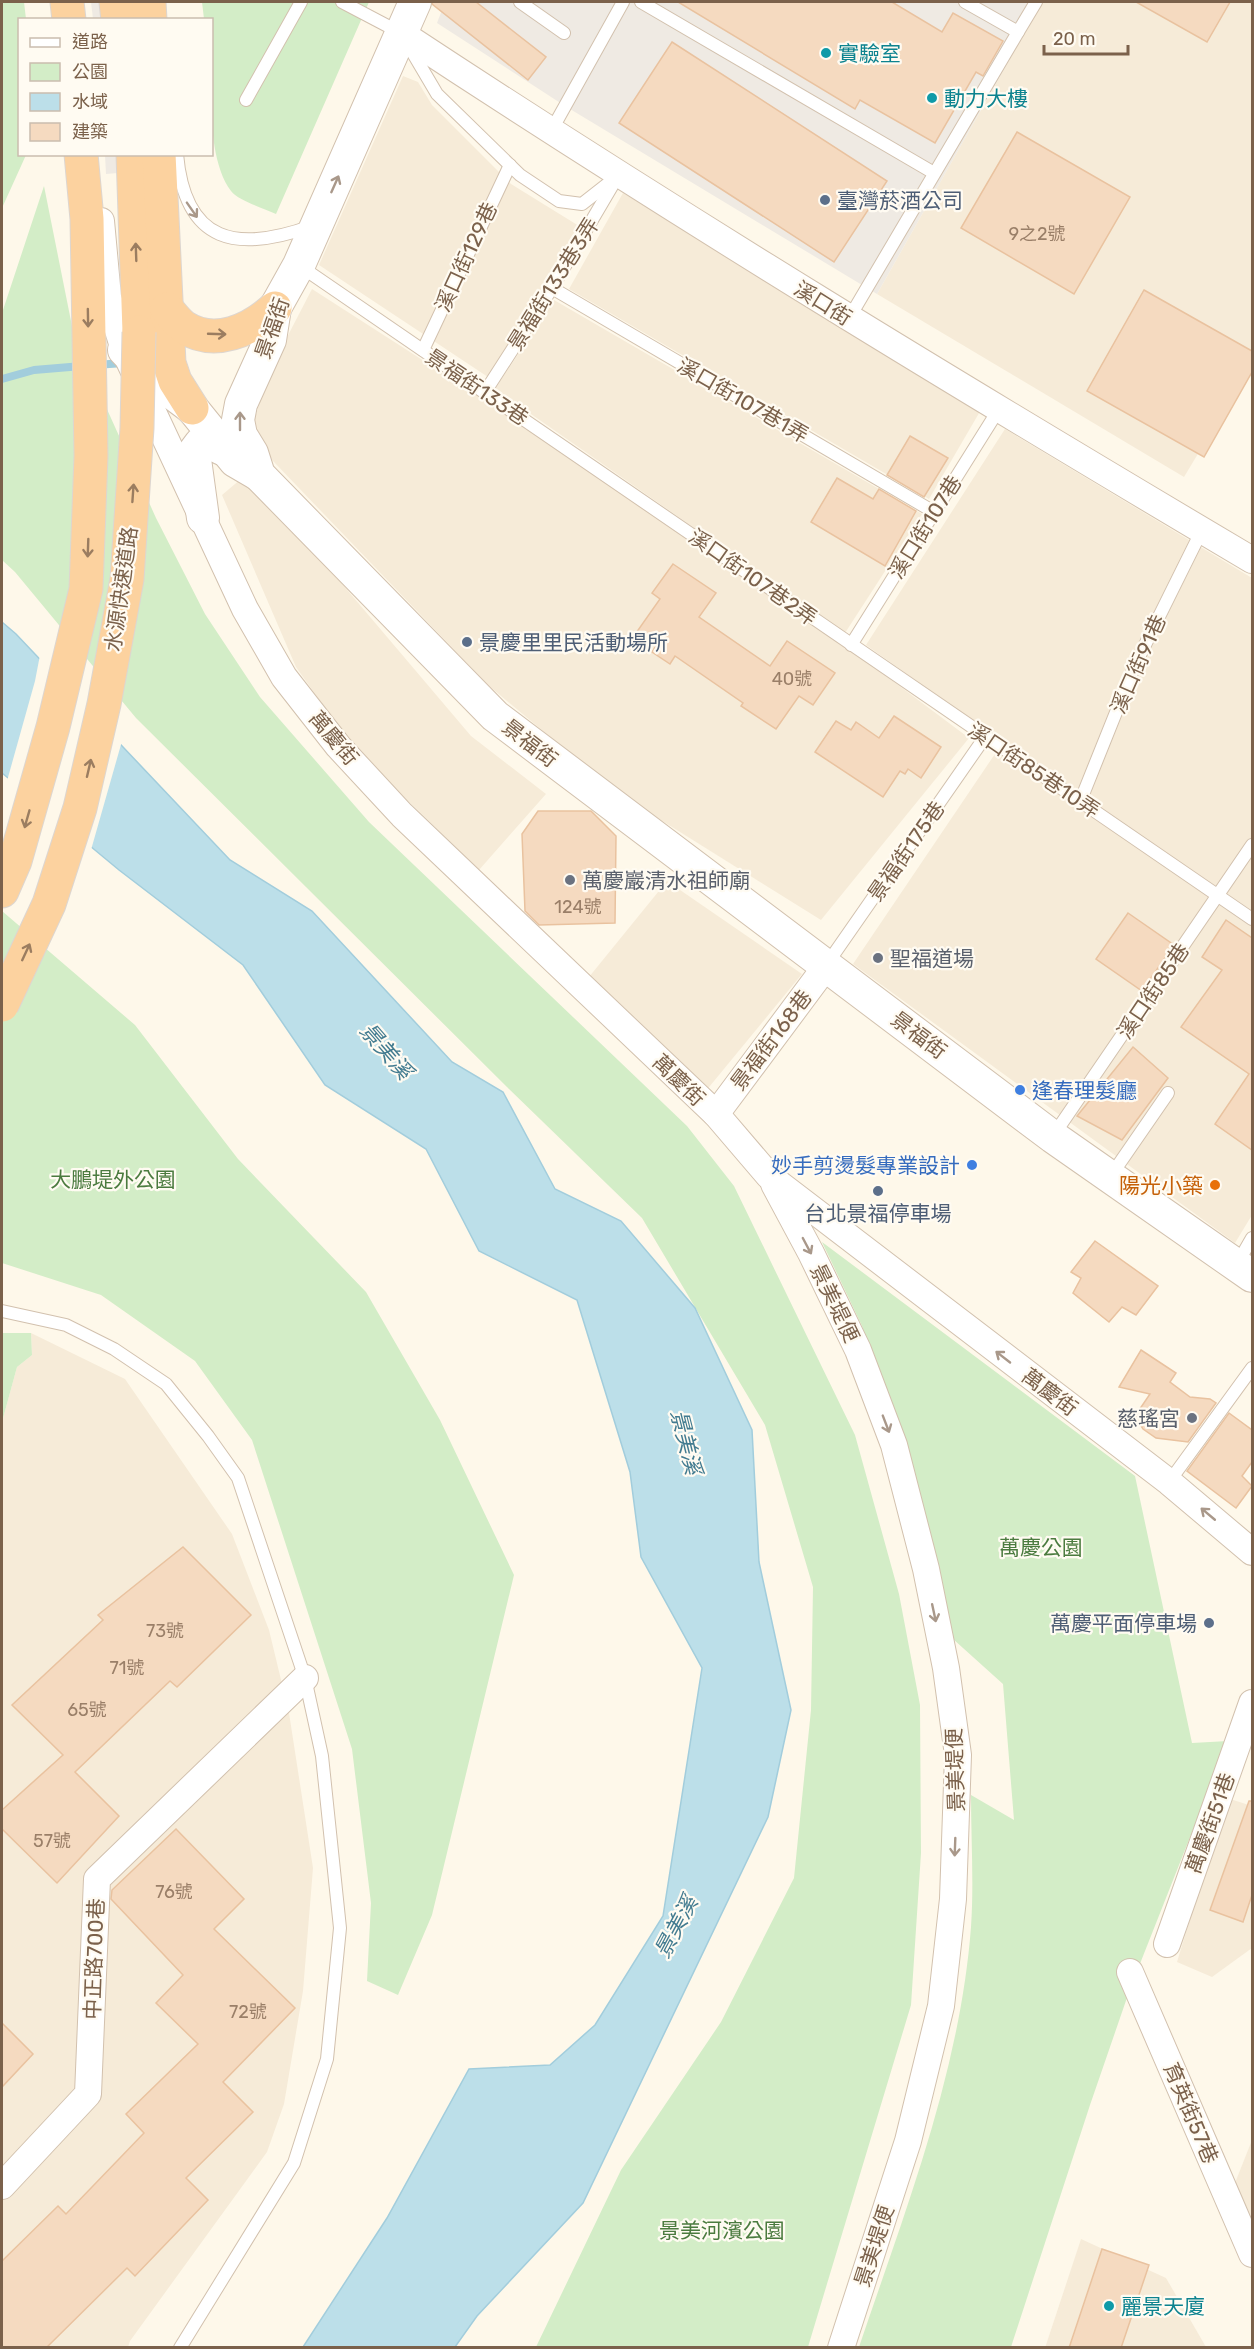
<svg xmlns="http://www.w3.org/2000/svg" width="1254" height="2349" viewBox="0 0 1254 2349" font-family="Rubik,'Noto Sans TC',sans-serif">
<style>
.residential{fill:#f6ebd8}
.industrial{fill:#efeae3}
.green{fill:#d3edc7}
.water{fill:#bcdfe9;stroke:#a2cddc;stroke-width:1.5}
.pier{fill:#fef8ea}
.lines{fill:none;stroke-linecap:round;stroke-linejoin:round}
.stream{stroke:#a2cddc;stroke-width:8}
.building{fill:#f5dac0;stroke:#e9c29f;stroke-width:1.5}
.service-casing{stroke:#d2c1ae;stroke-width:14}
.minor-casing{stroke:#d2c1ae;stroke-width:28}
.tertiary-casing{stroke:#d2c1ae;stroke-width:34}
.trunk-casing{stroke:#ddd6d0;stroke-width:35}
.service{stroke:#fff;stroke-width:12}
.minor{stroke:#fff;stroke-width:26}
.tertiary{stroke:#fff;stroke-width:32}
.trunk{stroke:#fcd29f;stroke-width:33}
.trunk-bridge-casing{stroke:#ddd6d0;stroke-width:35;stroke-linecap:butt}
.trunk-bridge{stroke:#fcd29f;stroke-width:33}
.oneway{stroke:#a9988a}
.oneway2{stroke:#9b7d60}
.culture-dot{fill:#0f9aa8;stroke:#fffbf2;stroke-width:2}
.service-dot{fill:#5c6f8a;stroke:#fffbf2;stroke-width:2}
.worship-dot{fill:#6b7280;stroke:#fffbf2;stroke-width:2}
.shop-dot{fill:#3f7fe0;stroke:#fffbf2;stroke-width:2}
.food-dot{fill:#e8710a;stroke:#fffbf2;stroke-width:2}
.labels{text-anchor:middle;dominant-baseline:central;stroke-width:4.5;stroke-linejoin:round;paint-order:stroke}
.number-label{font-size:18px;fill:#9a7f68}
.culture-label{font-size:21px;fill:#0d838f;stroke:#fffbf2;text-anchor:start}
.service-label{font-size:21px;fill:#4e5e75;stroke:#fffbf2;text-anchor:start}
.street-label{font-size:21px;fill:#7b614b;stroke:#fffbf2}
.worship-label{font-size:21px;fill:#5b616d;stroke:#fffbf2;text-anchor:start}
.shop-label{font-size:21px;fill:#366cbe;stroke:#fffbf2;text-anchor:start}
.park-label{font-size:21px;fill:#4b7b3f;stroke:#fffbf2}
.food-label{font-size:21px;fill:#c56008;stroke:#fffbf2;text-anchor:end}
.water-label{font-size:22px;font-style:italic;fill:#427b90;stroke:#fffbf2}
</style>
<rect width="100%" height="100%" fill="#fef8ea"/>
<!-- residential -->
<g class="residential">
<polygon points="1042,2 1252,2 1252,364 1184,477 877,294"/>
<polygon points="403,76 418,82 432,105 511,184 579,226 488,377 319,265"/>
<polygon points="623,193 982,408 929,499 569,289"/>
<polygon points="312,289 712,546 969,738 821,920 616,792 488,685 273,461 251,431 269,372"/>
<polygon points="554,300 922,514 845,633 495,389"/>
<polygon points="1005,429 1252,578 1252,1215 1235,1243 853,964 1003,742 866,645"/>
<polygon points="248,473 471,736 546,794 479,870 351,745 296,667 222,495"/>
<polygon points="667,881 802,974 705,1092 589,977"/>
<polygon points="31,1333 125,1379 232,1534 269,1630 289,1713 313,1868 303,1991 284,2104 267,2152 130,2341 128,2347 2,2348 2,1422 17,1367 32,1355"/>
<polygon points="1227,1798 1252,1806 1252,1948 1212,1977 1177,1962"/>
<polygon points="1252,2140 1252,2218 1235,2183"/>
<polygon points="1081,2239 1166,2278 1206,2347 1045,2348"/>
</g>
<!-- industrial -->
<g class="industrial">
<polygon points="91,2 139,2 141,19 93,19"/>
<polygon points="445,2 1042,2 877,294 565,106 437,23"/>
<polygon points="105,155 153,155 154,170 106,174"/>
</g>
<!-- green -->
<g class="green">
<polygon points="2,2 24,2 26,19 20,20 20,154 26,155 2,208"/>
<path d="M 202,2 L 369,2 L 276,214 C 263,208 239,201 231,191 C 203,154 212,65 212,20 L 204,19 Z"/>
<polygon points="44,186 74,336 156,518 205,614 260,697 369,822 687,1126 734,1186 855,1435 899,1594 920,1705 921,1853 911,2005 808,2347 536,2347 621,2170 721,2022 794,1878 811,1710 813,1587 765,1425 642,1218 507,1087 136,718 15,572 2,560 2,313"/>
<polygon points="2,911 135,1025 238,1159 366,1292 440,1420 514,1575 432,1915 398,1995 367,1981 371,1903 352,1749 252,1440 195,1361 101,1295 2,1263"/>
<path d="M 822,1242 L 1135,1476 L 1192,1743 L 1228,1741 L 1130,1989 L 1090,2105 L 1011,2347 L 859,2347 C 905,2211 960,2072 971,1927 C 974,1884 971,1839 971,1795 L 1014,1820 L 1003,1684 L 953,1639 L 935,1562 L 862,1326 Z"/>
<polygon points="2,1333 31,1333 32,1355 17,1367 2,1422"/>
</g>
<!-- water -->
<polygon class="water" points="2,622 16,634 230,860 312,911 452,1062 503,1092 555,1189 621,1221 695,1308 752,1430 759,1562 791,1710 768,1817 583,2203 477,2316 455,2347 303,2347 387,2218 469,2069 550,2065 595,2025 663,1916 702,1668 641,1557 630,1472 577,1300 479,1251 426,1149 325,1085 243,965 119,870 2,773"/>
<!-- pier -->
<polygon class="pier" points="40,655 122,741 91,850 7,781 35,681"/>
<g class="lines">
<!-- stream -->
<g class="stream">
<polyline points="95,365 124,363"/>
<polyline points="2,379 34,370 82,366"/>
</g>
</g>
<!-- building -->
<g class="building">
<polygon points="433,2 476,2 546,57 528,80 432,4"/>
<polygon points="678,2 892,2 942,32 953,13 1003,41 983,76 976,72 935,143 860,100 855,109"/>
<polygon points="1136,2 1230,2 1207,42"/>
<polygon points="672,42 887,181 834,262 619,123"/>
<polygon points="1017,132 1130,197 1074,294 961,228"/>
<polygon points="1144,290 1252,351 1252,372 1204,457 1087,391"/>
<polygon points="910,436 948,458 924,497 887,475"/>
<polygon points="837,478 873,499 879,489 916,511 885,566 811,522"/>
<polygon points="673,564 716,593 699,617 770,666 787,641 835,673 813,705 799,696 776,729 741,706 743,703 675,656 670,664 652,652 656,646 636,633 660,599 652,593"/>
<polygon points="894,716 941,747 921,778 908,769 905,774 900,771 883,797 815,752 836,721 851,730 856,722 879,738"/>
<polygon points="538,811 591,811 616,836 615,923 539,925 525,911 522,834"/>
<polygon points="1128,913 1174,945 1142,991 1096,959"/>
<polygon points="1226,920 1252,938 1252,1150 1215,1124 1249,1074 1181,1027 1222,970 1202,957"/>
<polygon points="1133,1047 1168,1078 1122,1140 1077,1116"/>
<polygon points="1095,1241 1158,1286 1136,1315 1122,1307 1109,1322 1073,1293 1081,1278 1071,1272"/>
<polygon points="1141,1350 1176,1373 1170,1382 1190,1397 1210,1399 1216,1403 1188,1442 1156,1438 1143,1429 1135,1416 1150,1394 1119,1387"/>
<polygon points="1229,1413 1252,1430 1252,1462 1242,1476 1252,1486 1236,1508 1187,1471"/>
<polygon points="183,1547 251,1615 177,1687 170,1681 75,1772 119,1816 57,1883 2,1829 2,1810 63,1755 12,1705 103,1620 98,1615"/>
<polygon points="1249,1801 1252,1801 1252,1895 1243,1922 1210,1910"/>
<polygon points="176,1829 244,1899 214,1929 295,2008 223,2082 253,2112 186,2178 208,2200 135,2276 127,2268 46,2348 2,2348 2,2261 58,2206 66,2214 144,2133 126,2114 198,2044 156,2003 183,1975 111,1899 112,1890"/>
<polygon points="2,2023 33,2054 2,2087"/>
<polygon points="1102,2249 1149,2265 1121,2348 1069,2348"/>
</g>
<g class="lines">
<defs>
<g id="service">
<polyline points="342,2 401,33 437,94 520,175 559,201 582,204 619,175"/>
<polyline points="520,2 564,33"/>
<polyline points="641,2 934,173"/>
<polyline points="965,2 1018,32 1036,2"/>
<polyline points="246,100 301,2"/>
<polyline points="550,133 623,2"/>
<path d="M 177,154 C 185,244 237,253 312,226"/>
<polyline points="300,266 1252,919"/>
<polyline points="552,288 934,512"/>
<polyline points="848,320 1018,32"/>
<polyline points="423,350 510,165"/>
<polyline points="485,392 552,288 615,181"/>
<polyline points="851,645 999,409"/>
<polyline points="1080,802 1135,665 1202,530"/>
<polyline points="827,964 985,737"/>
<polyline points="1053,1136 1252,845"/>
<polyline points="1110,1177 1168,1093"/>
<polyline points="1237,1264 1252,1238"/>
<polyline points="2,1311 66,1325 114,1349 166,1384 208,1436 238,1478 305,1678 322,1756 340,1928 327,2059 294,2163 180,2348"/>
<polyline points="1169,1482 1252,1368"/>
</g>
<g id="minor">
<path d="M 401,33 C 680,217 965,390 1252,560"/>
<polyline points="101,221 108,297 124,350 245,609 284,677 338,746 402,815 716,1114 769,1176 1169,1482 1252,1552"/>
<polyline points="716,1114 827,965"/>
<polyline points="774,1184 811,1253 858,1350 894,1445 926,1569 946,1668 958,1755 953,1899 941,2006 908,2141 841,2348"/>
<polyline points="1167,1944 1252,1703"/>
<polyline points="1130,1972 1252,2254"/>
<polyline points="2,2186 88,2094 97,1879 305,1678"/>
</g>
<g id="tertiary">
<polyline points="415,2 299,265 275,308 270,340 241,404 238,420 241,435 252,453 259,475 495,716 1053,1137 1252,1276"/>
<polyline points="124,350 149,376 192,408 235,461 259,475"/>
<polyline points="203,518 194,452 200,444 211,443 222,449"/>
</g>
<g id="trunk">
<polyline points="67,2 69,20"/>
<polyline points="116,2 118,20"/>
<polyline points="149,2 150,20"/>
<polyline points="133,154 139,332"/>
<polyline points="159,154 169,363 175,381 192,408"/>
<path d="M 167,309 C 172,315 178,323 184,327 C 215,347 251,330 275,308"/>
<polyline points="2,891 15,861 53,727 86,589 91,456 87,219 81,154"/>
</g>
</defs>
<!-- service casing -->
<use href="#service" class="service-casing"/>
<!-- minor casing -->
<use href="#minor" class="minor-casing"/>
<!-- tertiary casing -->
<use href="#tertiary" class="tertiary-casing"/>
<!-- trunk casing -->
<use href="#trunk" class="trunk-casing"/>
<!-- service -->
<use href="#service" class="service"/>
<!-- minor -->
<use href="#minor" class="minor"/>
<!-- tertiary -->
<use href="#tertiary" class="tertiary"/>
<!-- trunk -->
<use href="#trunk" class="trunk"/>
<defs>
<polyline id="trunk-bridge" points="2,1005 49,904 80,808 104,704 127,579 137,428 139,332"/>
</defs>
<!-- trunk-bridge casing -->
<use href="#trunk-bridge" class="trunk-bridge-casing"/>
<!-- trunk-bridge -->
<use href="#trunk-bridge" class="trunk-bridge"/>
</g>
<!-- one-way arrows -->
<defs><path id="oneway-shaft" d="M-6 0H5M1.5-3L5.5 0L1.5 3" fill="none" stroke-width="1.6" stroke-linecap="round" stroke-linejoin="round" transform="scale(1.5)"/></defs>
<g class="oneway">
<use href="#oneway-shaft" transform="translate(335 184) rotate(-66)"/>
<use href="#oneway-shaft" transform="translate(192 210) rotate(55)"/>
<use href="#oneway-shaft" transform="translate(240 421) rotate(-90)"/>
<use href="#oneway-shaft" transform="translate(807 1246) rotate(62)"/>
<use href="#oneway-shaft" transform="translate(1003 1357) rotate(-142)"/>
<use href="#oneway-shaft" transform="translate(886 1424) rotate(69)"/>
<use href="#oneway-shaft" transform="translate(1208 1514) rotate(-140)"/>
<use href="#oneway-shaft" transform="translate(934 1613) rotate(78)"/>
<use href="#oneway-shaft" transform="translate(955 1847) rotate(92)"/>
</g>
<g class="oneway2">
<use href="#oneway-shaft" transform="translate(136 252) rotate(-92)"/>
<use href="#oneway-shaft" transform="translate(88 318) rotate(89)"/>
<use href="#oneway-shaft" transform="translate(217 334) rotate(2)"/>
<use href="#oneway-shaft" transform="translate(133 493) rotate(-86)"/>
<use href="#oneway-shaft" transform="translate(88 548) rotate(92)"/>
<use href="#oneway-shaft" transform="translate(89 768) rotate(-77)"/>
<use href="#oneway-shaft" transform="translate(27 819) rotate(106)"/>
<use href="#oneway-shaft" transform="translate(26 952) rotate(-65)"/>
</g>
<!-- markers -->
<g class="culture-dot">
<circle cx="826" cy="53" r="6"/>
<circle cx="932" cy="98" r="6"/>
<circle cx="1109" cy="2306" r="6"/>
</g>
<g class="service-dot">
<circle cx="825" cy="200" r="6"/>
<circle cx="467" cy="642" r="6"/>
<circle cx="878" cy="1191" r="6"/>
<circle cx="1209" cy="1623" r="6"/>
</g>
<g class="worship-dot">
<circle cx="570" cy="880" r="6"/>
<circle cx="878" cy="958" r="6"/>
<circle cx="1192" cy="1418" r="6"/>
</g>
<g class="shop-dot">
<circle cx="1020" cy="1090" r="6"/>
<circle cx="972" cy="1165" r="6"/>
</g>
<circle class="food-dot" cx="1215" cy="1185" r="6"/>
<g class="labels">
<!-- number labels -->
<g class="number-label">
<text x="1037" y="234">9之2號</text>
<text x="792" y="679">40號</text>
<text x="578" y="907">124號</text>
<text x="165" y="1631">73號</text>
<text x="127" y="1668">71號</text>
<text x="87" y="1710">65號</text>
<text x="52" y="1841">57號</text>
<text x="174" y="1892">76號</text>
<text x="248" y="2012">72號</text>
</g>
<!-- culture labels -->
<g class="culture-label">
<text x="838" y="53">實驗室</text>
<text x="944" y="98">動力大樓</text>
<text x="1121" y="2306">麗景天廈</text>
</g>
<!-- service labels -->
<g class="service-label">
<text x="837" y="200">臺灣菸酒公司</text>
<text x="479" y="642">景慶里里民活動場所</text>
<text x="878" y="1213" text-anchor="middle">台北景福停車場</text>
<text x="1197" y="1623" text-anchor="end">萬慶平面停車場</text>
</g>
<!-- street labels -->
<g class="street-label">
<text transform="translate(466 257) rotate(-65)">溪口街129巷</text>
<text transform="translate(553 284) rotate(-58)">景福街133巷3弄</text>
<text transform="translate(823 303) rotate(32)">溪口街</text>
<text transform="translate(272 328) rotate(-71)">景福街</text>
<text transform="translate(477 387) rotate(34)">景福街133巷</text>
<text transform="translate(743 400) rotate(30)">溪口街107巷1弄</text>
<text transform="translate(925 527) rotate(-58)">溪口街107巷</text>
<text transform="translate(753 577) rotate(35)">溪口街107巷2弄</text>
<text transform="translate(121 589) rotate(-82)">水源快速道路</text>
<text transform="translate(1138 664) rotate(-66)">溪口街91巷</text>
<text transform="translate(334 738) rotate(50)">萬慶街</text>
<text transform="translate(530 743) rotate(38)">景福街</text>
<text transform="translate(1034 770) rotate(34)">溪口街85巷10弄</text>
<text transform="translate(906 851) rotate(-55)">景福街175巷</text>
<text transform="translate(1153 991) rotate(-56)">溪口街85巷</text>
<text transform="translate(919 1035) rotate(37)">景福街</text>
<text transform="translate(771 1040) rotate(-53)">景福街168巷</text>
<text transform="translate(679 1080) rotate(44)">萬慶街</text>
<text transform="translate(835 1303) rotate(64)">景美堤便</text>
<text transform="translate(1050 1392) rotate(37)">萬慶街</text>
<text transform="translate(955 1770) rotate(-92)">景美堤便</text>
<text transform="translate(1210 1823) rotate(-70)">萬慶街51巷</text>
<text transform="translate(94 1959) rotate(-88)">中正路700巷</text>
<text transform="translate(1191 2113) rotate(67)">育英街57巷</text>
<text transform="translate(874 2246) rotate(-72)">景美堤便</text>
</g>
<!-- worship labels -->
<g class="worship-label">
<text x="582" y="880">萬慶巖清水祖師廟</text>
<text x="890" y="958">聖福道場</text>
<text x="1180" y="1418" text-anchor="end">慈瑤宮</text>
</g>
<!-- shop labels -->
<g class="shop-label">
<text x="1032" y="1090">逢春理髮廳</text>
<text x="960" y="1165" text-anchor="end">妙手剪燙髮專業設計</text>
</g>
<!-- park labels -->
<g class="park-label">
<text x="113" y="1179">大鵬堤外公園</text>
<text x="1041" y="1547">萬慶公園</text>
<text x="722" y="2230">景美河濱公園</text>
</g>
<!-- food labels -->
<g class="food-label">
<text x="1203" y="1185">陽光小築</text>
</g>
<!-- water labels -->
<g class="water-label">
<text transform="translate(386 1051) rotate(49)">景美溪</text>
<text transform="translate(686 1442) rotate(76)">景美溪</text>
<text transform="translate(676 1927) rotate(-62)">景美溪</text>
</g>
</g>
<!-- border -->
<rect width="1254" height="2349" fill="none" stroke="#7b614b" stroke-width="6"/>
<!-- legend -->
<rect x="18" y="18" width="195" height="138" fill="#fffbf2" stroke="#cabdaf" stroke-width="1.5"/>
<rect x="30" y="38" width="30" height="9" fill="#ffffff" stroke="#cabdaf" stroke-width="1.5"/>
<text x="72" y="48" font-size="18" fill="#7b614b">道路</text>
<rect x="30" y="63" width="30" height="18" fill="#d3edc7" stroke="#cabdaf" stroke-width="1.5"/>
<text x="72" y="78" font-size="18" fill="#7b614b">公園</text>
<rect x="30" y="93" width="30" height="18" fill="#bcdfe9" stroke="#cabdaf" stroke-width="1.5"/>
<text x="72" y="108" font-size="18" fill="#7b614b">水域</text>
<rect x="30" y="123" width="30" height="18" fill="#f5dac0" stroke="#cabdaf" stroke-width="1.5"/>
<text x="72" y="138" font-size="18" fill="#7b614b">建築</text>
<!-- scale -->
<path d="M1044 45v9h84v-9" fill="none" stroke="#7b614b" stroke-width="3"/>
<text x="1053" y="45" font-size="18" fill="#7b614b" stroke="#fffbf2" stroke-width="4.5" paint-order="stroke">20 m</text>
</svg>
